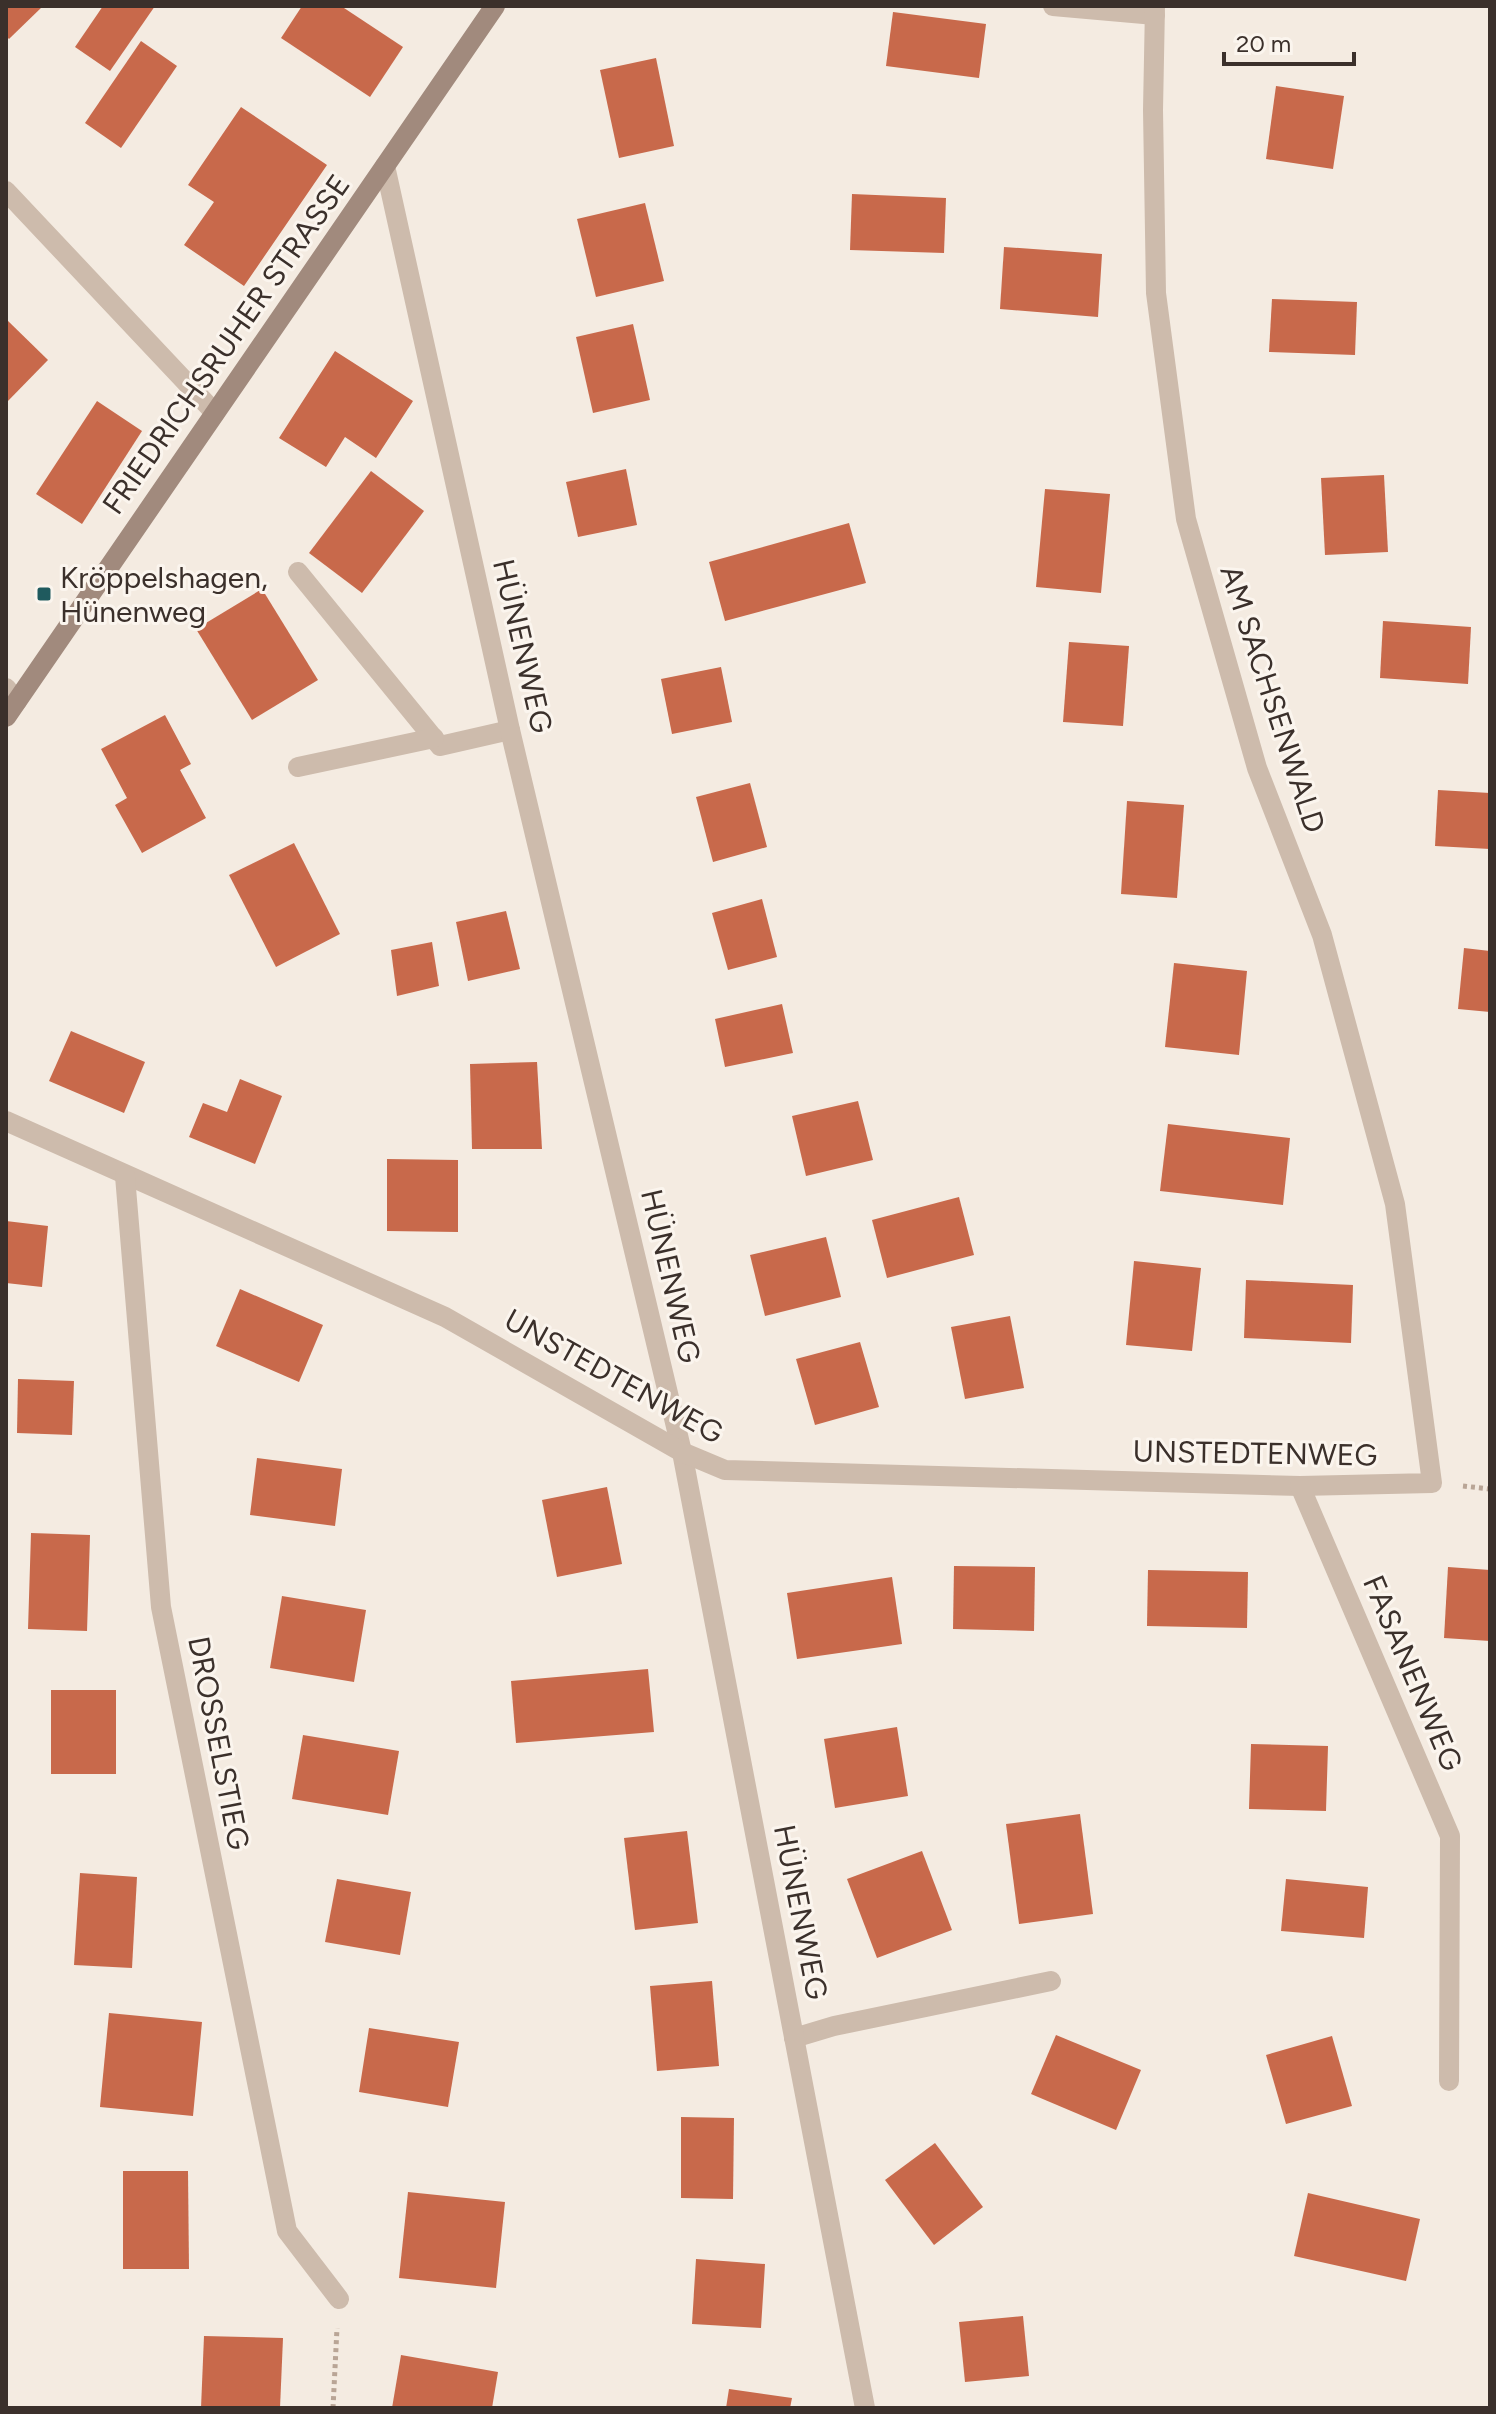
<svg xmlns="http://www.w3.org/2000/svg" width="1496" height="2414" viewBox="0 0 1496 2414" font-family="Figtree,sans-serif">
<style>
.building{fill:#c8694b}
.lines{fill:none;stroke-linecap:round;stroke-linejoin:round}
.path{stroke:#b9a596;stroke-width:5;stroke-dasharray:4 4;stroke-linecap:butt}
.lane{stroke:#cdbbac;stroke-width:20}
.street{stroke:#cdbbac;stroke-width:20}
.secondary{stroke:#a18a7d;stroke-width:20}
.poi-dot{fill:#1f5a5e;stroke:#fbf5ee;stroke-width:3}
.labels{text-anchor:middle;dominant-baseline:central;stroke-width:6;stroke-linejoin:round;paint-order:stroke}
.street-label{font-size:30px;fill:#3b302b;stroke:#fbf5ee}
.poi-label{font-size:30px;fill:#3b302b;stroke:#fbf5ee;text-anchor:start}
</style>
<rect width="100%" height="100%" fill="#f4ebe1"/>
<!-- building -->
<g class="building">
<polygon points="6,6 43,6 9,39 6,36"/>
<polygon points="103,6 155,6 110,71 75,47"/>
<polygon points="302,6 341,6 403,47 370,97 281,38"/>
<polygon points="893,12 986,24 979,78 886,66"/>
<polygon points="141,41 177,66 121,148 85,123"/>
<polygon points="656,58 674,146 619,158 600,70"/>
<polygon points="1276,86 1344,96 1333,169 1266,159"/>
<polygon points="241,107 327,165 244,286 184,245 214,202 188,185"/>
<polygon points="852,194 946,198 944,253 850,250"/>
<polygon points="645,203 664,281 596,297 577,219"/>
<polygon points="1004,247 1102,254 1098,317 1000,309"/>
<polygon points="1272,299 1357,302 1355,355 1269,352"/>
<polygon points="6,319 48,360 6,403"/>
<polygon points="633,324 650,400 593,413 576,337"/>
<polygon points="335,351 413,401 376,458 345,437 326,467 279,438"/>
<polygon points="97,401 142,431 82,524 36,494"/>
<polygon points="626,469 637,525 578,537 566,482"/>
<polygon points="371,471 424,511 362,593 309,553"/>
<polygon points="1384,475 1388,552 1325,555 1321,478"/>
<polygon points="1045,489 1110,494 1101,593 1036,587"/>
<polygon points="849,523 866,583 725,621 709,562"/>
<polygon points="262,589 318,680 252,720 196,629"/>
<polygon points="1383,621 1471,627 1468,684 1380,678"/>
<polygon points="1069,642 1129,646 1123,726 1063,722"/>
<polygon points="721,667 732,722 672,734 661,679"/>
<polygon points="165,715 191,764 180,770 206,818 142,853 115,805 127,798 101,749"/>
<polygon points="750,783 767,847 713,862 696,797"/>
<polygon points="1438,790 1490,793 1490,849 1435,846"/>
<polygon points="1127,801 1184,805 1177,898 1121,894"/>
<polygon points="294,843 340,934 276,967 229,875"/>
<polygon points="762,899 777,957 728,970 712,913"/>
<polygon points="506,911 520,969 468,981 456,922"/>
<polygon points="432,942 439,986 397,996 391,950"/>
<polygon points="1464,948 1490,951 1490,1012 1458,1009"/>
<polygon points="1174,963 1247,971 1239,1055 1165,1047"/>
<polygon points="782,1004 793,1053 725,1067 715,1019"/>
<polygon points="71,1031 145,1062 124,1113 49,1081"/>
<polygon points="537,1062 542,1149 472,1149 470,1064"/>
<polygon points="240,1079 282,1096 255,1164 189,1137 203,1103 227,1112"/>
<polygon points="858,1101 873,1160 806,1176 792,1116"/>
<polygon points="1168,1124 1290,1138 1283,1205 1160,1191"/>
<polygon points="387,1159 458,1160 458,1232 387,1231"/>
<polygon points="959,1197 974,1255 887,1278 872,1220"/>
<polygon points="6,1221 48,1226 42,1287 6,1283"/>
<polygon points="826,1237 841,1297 765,1316 750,1255"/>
<polygon points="1134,1261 1201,1268 1192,1351 1126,1345"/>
<polygon points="1246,1280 1353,1285 1351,1343 1244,1338"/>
<polygon points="240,1289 323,1325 299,1382 216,1346"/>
<polygon points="1010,1316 1024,1388 965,1399 951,1327"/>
<polygon points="860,1342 879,1407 815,1425 796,1359"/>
<polygon points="18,1379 74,1381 72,1435 17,1433"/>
<polygon points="257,1458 342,1469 335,1526 250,1515"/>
<polygon points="607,1487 622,1564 557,1577 542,1500"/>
<polygon points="31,1533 90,1535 87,1631 28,1629"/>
<polygon points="954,1566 1035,1567 1034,1631 953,1629"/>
<polygon points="1448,1567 1490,1570 1490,1641 1444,1638"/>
<polygon points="1148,1570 1248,1572 1247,1628 1147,1626"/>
<polygon points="892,1577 902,1644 797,1659 787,1593"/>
<polygon points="282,1596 366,1610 354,1682 270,1668"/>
<polygon points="648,1669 654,1732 516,1743 511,1681"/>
<rect x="51" y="1690" width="65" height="84"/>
<polygon points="897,1727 908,1796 835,1808 824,1739"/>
<polygon points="303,1735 399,1751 388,1815 292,1799"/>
<polygon points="1251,1744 1328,1746 1326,1811 1249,1809"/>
<polygon points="1080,1814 1093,1914 1019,1924 1006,1824"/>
<polygon points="687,1831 698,1923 635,1930 624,1838"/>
<polygon points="922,1851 952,1930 877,1958 847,1879"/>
<polygon points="80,1873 137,1877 132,1968 74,1965"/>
<polygon points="337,1879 411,1892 400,1955 325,1942"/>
<polygon points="1286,1879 1368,1887 1364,1938 1281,1931"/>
<polygon points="712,1981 719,2066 657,2071 650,1986"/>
<polygon points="109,2013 202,2022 193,2116 100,2107"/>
<polygon points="369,2028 459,2042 448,2107 359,2092"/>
<polygon points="1056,2035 1141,2070 1116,2130 1031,2094"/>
<polygon points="1332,2036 1352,2106 1286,2124 1266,2055"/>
<polygon points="681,2117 734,2118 733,2199 681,2198"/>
<polygon points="935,2143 983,2207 934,2245 885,2180"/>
<polygon points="123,2171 188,2171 189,2269 123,2269"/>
<polygon points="408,2192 505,2202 496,2288 399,2278"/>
<polygon points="1308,2193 1420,2219 1406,2281 1294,2256"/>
<polygon points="696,2259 765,2264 761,2328 692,2324"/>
<polygon points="1023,2316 1029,2376 965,2382 959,2322"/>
<polygon points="204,2336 283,2338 280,2408 201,2408"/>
<polygon points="401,2355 498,2372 492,2408 392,2408"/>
<polygon points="729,2389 792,2398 790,2408 726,2408"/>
</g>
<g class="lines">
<!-- path -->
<g class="path">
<polyline points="1463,1486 1490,1489"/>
<polyline points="333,2408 337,2328"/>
</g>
<!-- lane -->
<g class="lane">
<polyline points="298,572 440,746 510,730"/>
<polyline points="6,688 17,701"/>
<polyline points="298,767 434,738"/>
<polyline points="794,2038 834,2026 1051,1981"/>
</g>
<!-- street -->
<g class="street">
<polyline points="1053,6 1155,15"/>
<polyline points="385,166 510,730 682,1452 865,2408"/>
<polyline points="6,191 215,413"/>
<polyline points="6,1121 445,1317 682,1452 725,1470 1300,1486 1432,1483 1395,1204 1322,935 1257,768 1186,519 1156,293 1153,110 1155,6"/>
<polyline points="125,1176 161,1607 287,2231 339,2299"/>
<polyline points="1300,1486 1450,1836 1449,2081"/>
</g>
<!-- secondary -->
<polyline class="secondary" points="6,717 495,6"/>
</g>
<!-- markers -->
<rect class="poi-dot" x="36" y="586" width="16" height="16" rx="4"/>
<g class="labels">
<!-- street labels -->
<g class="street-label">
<text transform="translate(226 344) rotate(-55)">FRIEDRICHSRUHER STRASSE</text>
<text transform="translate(523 646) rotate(77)">HÜNENWEG</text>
<text transform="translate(1273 699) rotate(72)">AM SACHSENWALD</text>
<text transform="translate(671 1276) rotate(77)">HÜNENWEG</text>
<text transform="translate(614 1376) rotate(29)">UNSTEDTENWEG</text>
<text transform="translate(1255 1453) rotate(1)">UNSTEDTENWEG</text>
<text transform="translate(1413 1673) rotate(67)">FASANENWEG</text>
<text transform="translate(219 1743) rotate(79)">DROSSELSTIEG</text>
<text transform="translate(801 1912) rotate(79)">HÜNENWEG</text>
</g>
<!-- poi labels -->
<g class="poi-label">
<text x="60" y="577">Kröppelshagen,<tspan x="60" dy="34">Hünenweg</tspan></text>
</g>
</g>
<!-- border -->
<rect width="1496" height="2414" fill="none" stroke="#3b302b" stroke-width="16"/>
<!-- scale -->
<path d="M1224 52v12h130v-12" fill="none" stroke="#3b302b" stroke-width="4"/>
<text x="1236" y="52" font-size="24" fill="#3b302b" stroke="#fbf5ee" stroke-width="6" paint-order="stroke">20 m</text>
</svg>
